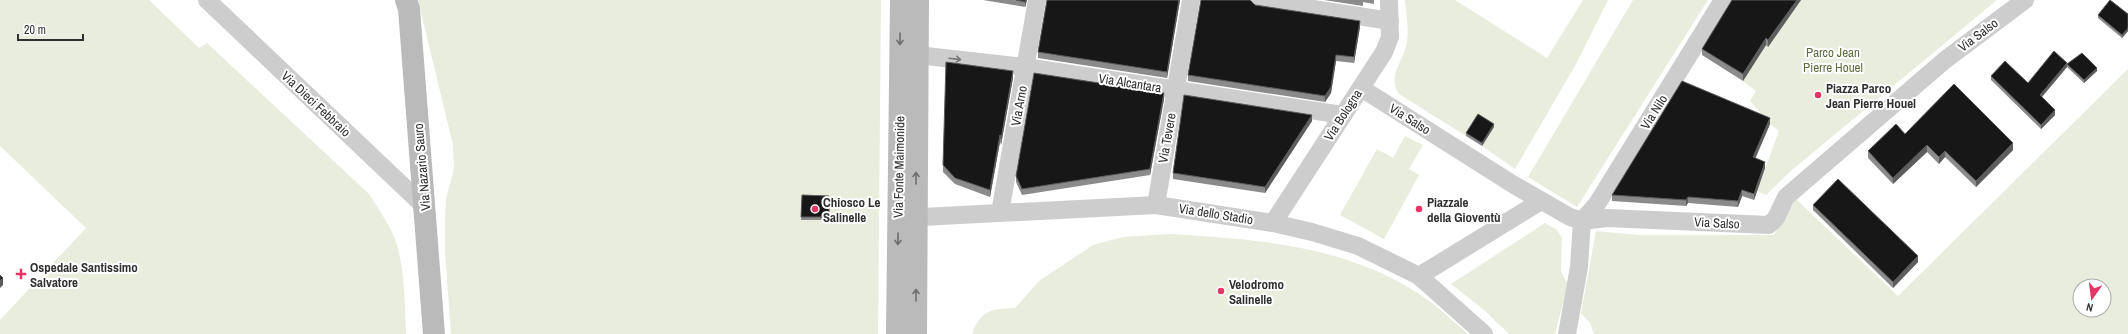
<svg xmlns="http://www.w3.org/2000/svg" width="2128" height="334" viewBox="0 0 2128 334" font-family="'Archivo Narrow',sans-serif">
<style>
.green{fill:#e9edde;fill-rule:evenodd}
.lines{fill:none;stroke-linecap:round;stroke-linejoin:round}
.street{stroke:#cdcdcd;stroke-width:18}
.secondary{stroke:#bababa;stroke-width:22}
.wall{fill:#8b8b8b}
.shaded-wall{fill:#5d5d5d}
.building{fill:#171717;stroke:#5d5d5d}
.oneway{stroke:#6e6e6e}
.oneway2{stroke:#777}
.poi-dot{fill:#e63464;stroke:#fff;stroke-width:1.5}
.labels{text-anchor:middle;dominant-baseline:central;stroke-width:4;stroke-linejoin:round;paint-order:stroke}
.street-label{font-size:13px;fill:#303030;stroke:#fff}
.park-label{font-size:13px;fill:#5d6d3d;stroke:#fff}
.poi-label{font-size:13px;font-weight:bold;fill:#303030;stroke:#fff;text-anchor:start}
</style>
<rect width="100%" height="100%" fill="#fff"/>
<!-- green -->
<g class="green">
<path d="M 0,0 L 149,0 L 199,48 L 207,43 L 369,194 C 379,210 391,226 397,245 C 405,274 405,304 406,334 L 0,334 L 0,320 L 86,228 L 0,146 Z"/>
<polygon points="418,0 881,0 878,334 451,334 445,252 445,220 446,199 454,168 453,145"/>
<path d="M 1405,0 L 1455,0 L 1547,58 L 1583,0 L 1608,0 L 1576,64 L 1515,169 L 1482,146 L 1494,128 L 1478,118 L 1466,136 L 1399,94 C 1386,76 1405,60 1407,41 C 1409,28 1406,13 1405,0 Z"/>
<polygon points="1633,0 1708,0 1577,207 1528,177"/>
<polygon points="1801,0 1997,0 1792,170 1766,195 1757,191 1779,131 1770,124 1750,101 1756,91 1743,81 1727,14"/>
<path d="M 2128,69 L 2128,334 L 1594,334 L 1590,323 L 1581,313 L 1596,231 L 1639,235 L 1774,235 L 1796,199 L 1898,296 ZM 2080,286 L 2104,286 L 2104,310 L 2080,310 Z"/>
<polygon points="1405,136 1423,145 1409,169 1419,175 1384,239 1340,215 1377,149 1393,158"/>
<polygon points="1545,223 1557,230 1562,238 1561,272 1568,284 1555,334 1509,334 1484,310 1451,284"/>
<path d="M 1169,234 C 1258,239 1354,246 1429,301 C 1443,311 1455,323 1468,334 L 972,334 C 981,310 991,309 1015,308 L 1039,281 L 1093,245 L 1123,237 Z"/>
</g>
<g class="lines">
<!-- street -->
<g class="street">
<polyline points="207,0 425,207"/>
<polyline points="1257,0 1390,21"/>
<polyline points="917,55 1025,67 1343,115"/>
<polyline points="1361,88 1514,185 1570,217 1582,221 1607,218 1769,225 1776,218 1786,197 1945,60 2025,0"/>
<polyline points="1156,205 1191,0"/>
<polyline points="1000,213 1037,0"/>
<polyline points="903,218 1156,205 1273,223 1312,232 1358,246 1419,276 1484,334"/>
<polyline points="1273,223 1384,52 1390,37 1389,0"/>
<polyline points="1419,276 1541,201"/>
<polyline points="1567,334 1579,267 1582,221 1597,204 1723,0"/>
</g>
<!-- secondary -->
<g class="secondary">
<polyline points="406,0 409,9 434,334"/>
<polyline points="897,334 901,0"/>
<polyline points="916,334 918,0"/>
</g>
</g>
<!-- wall -->
<g class="wall">
<polygon points="983,0 1027,0 1025,7"/>
<polygon points="1047,0 1180,0 1167,78 1038,58 1038,52"/>
<polygon points="1324,0 1374,0 1374,4 1363,2 1363,6"/>
<polygon points="1801,0 1768,47 1766,45 1743,81 1702,55 1702,49"/>
<polygon points="1255,5 1360,27 1354,63 1336,61 1331,93 1325,102 1188,81 1188,75"/>
<polygon points="2128,14 2128,31 2122,38 2098,18 2098,15"/>
<polygon points="2067,64 2097,71 2084,83 2067,67 2042,97 2055,115 2041,129 1991,80 1991,76 2028,83"/>
<polygon points="1013,78 1001,145 1000,142 990,197 955,184 943,172 943,165"/>
<polygon points="1164,99 1150,175 1022,195 1016,182 1016,176"/>
<polygon points="1312,121 1265,193 1173,179 1173,173"/>
<polygon points="1770,124 1755,158 1765,168 1754,200 1742,196 1738,207 1688,203 1686,206 1612,201 1612,195"/>
<polygon points="1494,127 1482,146 1466,136 1466,133"/>
<polygon points="1905,134 2013,150 1976,187 1945,157 1939,164 1927,152 1893,184 1868,158 1868,151"/>
<polygon points="802,195 829,196 829,220 801,220"/>
<polygon points="1813,205 1918,262 1893,288 1813,210"/>
</g>
<!-- shaded-wall -->
<g class="shaded-wall">
<polygon points="1026,0 1027,0 1025,7 1025,2"/>
<polygon points="1179,0 1180,0 1167,78 1167,72"/>
<polygon points="1797,0 1801,0 1768,47 1768,40"/>
<polygon points="1360,21 1360,27 1354,63 1354,57"/>
<polygon points="2128,28 2128,31 2122,38 2122,35"/>
<polygon points="1766,38 1766,45 1743,81 1743,74"/>
<polygon points="1336,55 1336,61 1331,93 1325,102 1325,96"/>
<polygon points="2067,63 2067,67 2040,99 2040,95"/>
<polygon points="2097,68 2097,71 2084,83 2084,80"/>
<polygon points="1013,71 1013,78 1001,145 1001,139"/>
<polygon points="1164,93 1164,99 1150,175 1150,169"/>
<polygon points="2055,110 2055,115 2041,129 2041,125"/>
<polygon points="1312,115 1312,121 1265,193 1265,187"/>
<polygon points="1770,118 1770,124 1753,164 1753,157"/>
<polygon points="1494,124 1494,127 1482,146 1482,143"/>
<polygon points="1000,135 1000,142 990,197 990,190"/>
<polygon points="2013,143 2013,150 1976,187 1976,181"/>
<polygon points="1927,145 1927,152 1893,184 1893,178"/>
<polygon points="1945,151 1945,157 1939,164 1939,157"/>
<polygon points="1765,162 1765,168 1754,200 1754,194"/>
<polygon points="1742,190 1742,196 1738,207 1738,201"/>
<polygon points="1688,197 1688,203 1686,206 1686,200"/>
<polygon points="1918,256 1918,262 1893,288 1893,282"/>
<polygon points="3,278 3,285 0,288 0,281"/>
</g>
<!-- building -->
<g class="building">
<polygon points="1016,0 1026,0 1025,2"/>
<polygon points="1047,0 1179,0 1167,72 1038,52"/>
<polygon points="1201,0 1250,0 1255,5 1360,21 1354,57 1336,55 1331,87 1325,96 1188,75"/>
<polygon points="1732,0 1797,0 1768,40 1766,38 1743,74 1702,49"/>
<polygon points="2110,0 2128,14 2128,28 2122,35 2098,15"/>
<polygon points="2054,51 2067,63 2040,95 2055,110 2041,125 1991,76 2005,61 2028,83"/>
<polygon points="2082,53 2097,68 2084,80 2067,64"/>
<polygon points="946,62 1013,71 1001,139 1000,135 990,190 955,178 943,165"/>
<polygon points="1034,73 1164,93 1150,169 1022,189 1016,176"/>
<polygon points="1682,81 1770,118 1753,157 1765,162 1754,194 1742,190 1738,201 1688,197 1686,200 1612,195"/>
<polygon points="1954,84 2013,143 1976,181 1945,151 1939,157 1927,145 1893,178 1868,151 1896,124 1905,134"/>
<polygon points="1184,95 1312,115 1265,187 1173,173"/>
<polygon points="1478,114 1494,124 1482,143 1466,133"/>
<polygon points="1838,179 1918,256 1893,282 1813,205"/>
<polygon points="802,195 829,196 829,217 801,217"/>
<polygon points="0,275 3,278 0,281"/>
</g>
<!-- one-way arrows -->
<defs><path id="oneway-shaft" d="M-6 0H5M1.5-3L5.5 0L1.5 3" fill="none" stroke-width="1.6" stroke-linecap="round" stroke-linejoin="round"/></defs>
<g class="oneway">
<use href="#oneway-shaft" transform="translate(900 39) rotate(91)"/>
<use href="#oneway-shaft" transform="translate(916 178) rotate(-90)"/>
<use href="#oneway-shaft" transform="translate(898 239) rotate(91)"/>
<use href="#oneway-shaft" transform="translate(916 295) rotate(-90)"/>
</g>
<use class="oneway2" href="#oneway-shaft" transform="translate(955 59) rotate(7)"/>
<!-- markers -->
<g class="poi-dot">
<circle cx="1818" cy="95" r="4"/>
<circle cx="815" cy="209" r="4"/>
<circle cx="1419" cy="209" r="4"/>
<path d="M19 268h4v4h4v4h-4v4h-4v-4h-4v-4h4z"/>
<circle cx="1221" cy="291" r="4"/>
</g>
<g class="labels">
<!-- street labels -->
<g class="street-label">
<text transform="translate(1978 35) rotate(-37)">Via Salso</text>
<text transform="translate(1130 83) rotate(9)">Via Alcantara</text>
<text transform="translate(316 104) rotate(43)">Via Dieci Febbraio</text>
<text transform="translate(1019 106) rotate(-80)">Via Arno</text>
<text transform="translate(1654 112) rotate(-58)">Via Nilo</text>
<text transform="translate(1343 115) rotate(-57)">Via Bologna</text>
<text transform="translate(1410 119) rotate(32)">Via Salso</text>
<text transform="translate(1167 138) rotate(-80)">Via Tevere</text>
<text transform="translate(422 167) rotate(-95)">Via Nazario Sauro</text>
<text transform="translate(899 167) rotate(-89)">Via Fonte Maimonide</text>
<text transform="translate(1216 214) rotate(9)">Via dello Stadio</text>
<text transform="translate(1717 223) rotate(3)">Via Salso</text>
</g>
<!-- park labels -->
<g class="park-label">
<text x="1833" y="52">Parco Jean<tspan x="1833" dy="15">Pierre Houel</tspan></text>
</g>
<!-- poi labels -->
<g class="poi-label">
<text x="1826" y="88">Piazza Parco<tspan x="1826" dy="15">Jean Pierre Houel</tspan></text>
<text x="823" y="202">Chiosco Le<tspan x="823" dy="15">Salinelle</tspan></text>
<text x="1427" y="202">Piazzale<tspan x="1427" dy="15">della Gioventù</tspan></text>
<text x="30" y="267">Ospedale Santissimo<tspan x="30" dy="15">Salvatore</tspan></text>
<text x="1229" y="284">Velodromo<tspan x="1229" dy="15">Salinelle</tspan></text>
</g>
</g>
<!-- north arrow -->
<g transform="translate(2092 298) rotate(194)"><circle r="19" fill="#ffffff" stroke="#acacac"/>
<path d="M0-3L7 15L0 10L-7 15Z" fill="#e63464"/>
<text y="-6" font-size="11" font-weight="bold" text-anchor="middle" fill="#303030">N</text>
</g>
<!-- scale -->
<path d="M18 34v6h65v-6" fill="none" stroke="#303030" stroke-width="2"/>
<text x="24" y="34" font-size="12" fill="#303030" stroke="#ffffff" stroke-width="3" paint-order="stroke">20 m</text>
</svg>
